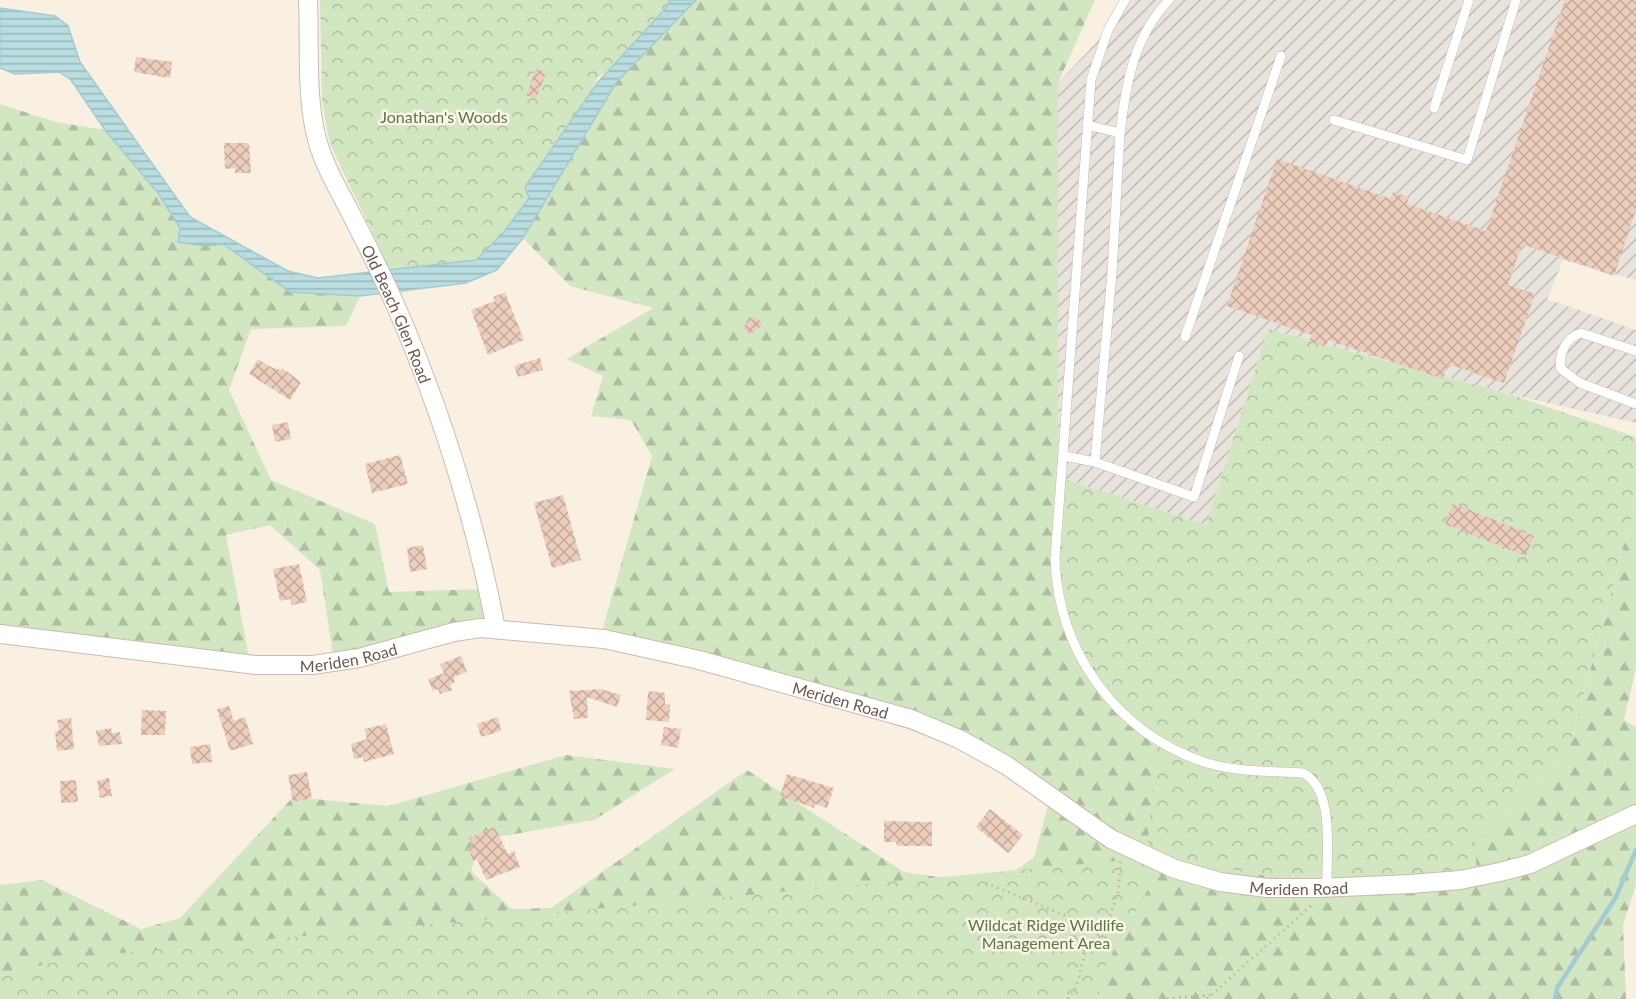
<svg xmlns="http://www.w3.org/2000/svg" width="1636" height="999" viewBox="0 0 1636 999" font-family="Lato,sans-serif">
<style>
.industrial{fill:url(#industrial-furrows)}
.forest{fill:url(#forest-firs)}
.park{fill:url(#park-crowns)}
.water{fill:url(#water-rules);stroke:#a0ccd2;stroke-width:1.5}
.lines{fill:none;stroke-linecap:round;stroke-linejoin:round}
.stream{stroke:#a0ccd2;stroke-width:4.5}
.building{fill:url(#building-cross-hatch)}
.service-casing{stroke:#ccbaad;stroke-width:10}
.minor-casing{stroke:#ccbaad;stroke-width:20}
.path{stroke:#d1b2a0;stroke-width:3;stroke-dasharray:1.5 4.5;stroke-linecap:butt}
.service{stroke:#fff;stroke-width:9}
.minor{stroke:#fff;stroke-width:18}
.labels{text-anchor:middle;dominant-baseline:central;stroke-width:5;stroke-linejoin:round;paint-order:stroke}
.park-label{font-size:16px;fill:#577a47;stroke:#fdf4e8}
.street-label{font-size:16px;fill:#6f574b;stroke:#fdf4e8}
</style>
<defs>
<pattern id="industrial-furrows" width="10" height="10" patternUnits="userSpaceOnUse" patternTransform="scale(1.5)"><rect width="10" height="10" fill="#e9e3dd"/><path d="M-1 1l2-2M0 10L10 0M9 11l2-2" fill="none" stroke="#c1bbb5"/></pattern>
<pattern id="forest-firs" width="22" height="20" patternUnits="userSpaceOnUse" patternTransform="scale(1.5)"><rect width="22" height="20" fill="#d2e6c2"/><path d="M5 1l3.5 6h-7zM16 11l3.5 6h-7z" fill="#afbda0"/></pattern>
<pattern id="park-crowns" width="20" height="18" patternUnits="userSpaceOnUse" patternTransform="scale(1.5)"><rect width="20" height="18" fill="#d2e6c2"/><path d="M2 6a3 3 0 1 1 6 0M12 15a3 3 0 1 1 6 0" fill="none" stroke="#afbda0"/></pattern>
<pattern id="water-rules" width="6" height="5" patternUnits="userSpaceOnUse" patternTransform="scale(1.5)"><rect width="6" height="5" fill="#b9dde1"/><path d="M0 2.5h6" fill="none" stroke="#9bb6b8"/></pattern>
<pattern id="building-cross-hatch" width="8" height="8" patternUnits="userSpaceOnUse" patternTransform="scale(1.5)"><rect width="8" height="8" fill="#edcebc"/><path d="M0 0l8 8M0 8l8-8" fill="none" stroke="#c4aa9b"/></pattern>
</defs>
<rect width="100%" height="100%" fill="#faf0e2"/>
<!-- industrial -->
<polygon class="industrial" points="1127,0 1636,0 1636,280 1563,260 1547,299 1636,330 1636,423 1509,394 1268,329 1206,525 1058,477 1058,83 1097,42"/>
<!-- forest -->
<g class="forest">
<polygon points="696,0 1095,0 1058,83 1058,477 1064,631 1156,740 1475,840 1567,756 1636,500 1636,668 1624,720 1636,727 1636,885 1623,925 1626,999 0,999 0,885 42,880 141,929 180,918 293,797 388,806 566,755 675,769 594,820 481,840 471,871 512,909 551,908 747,770 904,872 995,885 1034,857 1050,798 972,750 723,669 600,638 652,456 631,420 591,416 603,376 566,359 653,308 570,286 523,238 616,83"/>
<polygon points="0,104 56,122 105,130 158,193 180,228 205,246 223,243 290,292 360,296 346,326 251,329 229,390 271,480 375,524 389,592 486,589 491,627 334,661 320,570 270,525 226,535 250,663 0,635"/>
</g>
<!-- park -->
<g class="park">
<polygon points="320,0 676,0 630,57 598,77 570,139 493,248 455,273 397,285 330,144 322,102"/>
<polygon points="1268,329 1509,394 1636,437 1636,500 1567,756 1475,840 1477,876 1331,887 1147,855 1156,740 1064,631 1058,477 1206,525"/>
<polygon points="1115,861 1153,880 1094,988 1108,999 0,999 0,975 76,957"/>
</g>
<!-- water -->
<polygon class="water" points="670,0 696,0 616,83 523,238 497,270 466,283 385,293 360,296 290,292 223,244 205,246 178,242 180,228 158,193 105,130 71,80 59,72 15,74 0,68 0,8 55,16 68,26 80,62 190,217 288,271 318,278 476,260 504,232 529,198 525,187 598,82 665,9"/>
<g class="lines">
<!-- stream -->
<polyline class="stream" points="1555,999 1557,988 1616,897 1636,850"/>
</g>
<!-- building -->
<g class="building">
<polygon points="1565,0 1636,0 1636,210 1614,276 1522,244 1508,285 1535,294 1504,383 1448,364 1443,379 1328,340 1326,347 1310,341 1312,335 1227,306 1277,159 1391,199 1393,192 1409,197 1407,204 1486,231"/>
<polygon points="136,57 172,62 170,78 134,72"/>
<polygon points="536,69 546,73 536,99 526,95"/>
<polygon points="224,143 249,143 251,173 235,173 235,168 225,169"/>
<polygon points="505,292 524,340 488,355 471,310 495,301 493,297"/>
<polygon points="755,316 763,324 750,335 743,327"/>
<polygon points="540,358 543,370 518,377 514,366"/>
<polygon points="258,359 271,367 281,370 282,368 301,382 290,400 249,374"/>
<polygon points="288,422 291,439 275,442 272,425"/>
<polygon points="400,455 408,484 372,493 365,464"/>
<polygon points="563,495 581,560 552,568 534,503"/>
<polygon points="1453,503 1534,536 1526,556 1445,524"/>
<polygon points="423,545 427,569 410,572 407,548"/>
<polygon points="299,564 307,602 292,605 290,599 280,601 273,569"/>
<polygon points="461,656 467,672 454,677 455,682 450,685 452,690 440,694 438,689 433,691 428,679 444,673 440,664"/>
<polygon points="601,689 621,695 617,707 587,697 588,718 574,719 569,691"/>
<polygon points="648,691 665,693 665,704 670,705 669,722 646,720"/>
<polygon points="229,706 234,721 245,717 253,744 230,751 217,709"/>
<polygon points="142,710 166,711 165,735 141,735"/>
<polygon points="498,717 501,731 481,737 477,724"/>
<polygon points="71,718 74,749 57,751 55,731 59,731 57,720"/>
<polygon points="386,724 394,754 364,762 363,757 354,759 351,744 367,739 364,729"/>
<polygon points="664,727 681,729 678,748 661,745"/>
<polygon points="111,728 112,733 120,732 122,744 99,746 96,731"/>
<polygon points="210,744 212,762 192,764 190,747"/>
<polygon points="307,772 312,798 293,802 288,775"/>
<polygon points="787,774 834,788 827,808 815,804 814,808 780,796"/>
<polygon points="109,778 112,796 100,798 97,781"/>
<polygon points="76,780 78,802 61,803 60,781"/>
<polygon points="990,809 1023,835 1008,853 976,827"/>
<polygon points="884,821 932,822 932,846 897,846 896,842 884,842"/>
<polygon points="495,827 508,854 514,851 520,867 486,880 477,859 473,861 468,848 472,847 469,838"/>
</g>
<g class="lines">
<defs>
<g id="service">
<path d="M 1125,0 L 1108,30 L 1091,80 L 1055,559 C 1058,652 1117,734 1207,763 C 1237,772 1272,771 1303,773 C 1336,790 1326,855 1327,888"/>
<polyline points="1434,108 1469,0"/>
<polyline points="1334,120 1467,160 1516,0"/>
<path d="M 1120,133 C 1126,84 1133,38 1169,0"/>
<polyline points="1185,337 1281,56"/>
<path d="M 1636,351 L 1581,333 C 1566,337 1558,355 1561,369 L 1580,383 L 1636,404"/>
<polyline points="1064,456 1095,462 1112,273 1120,133 1087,125"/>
<polyline points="1095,462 1194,497 1239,356"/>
</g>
<g id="minor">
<path id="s1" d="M 308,0 C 310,43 306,89 315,131 C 321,160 336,185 349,210 C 365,241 381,273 395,304 C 440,407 475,519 496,629"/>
<path id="s2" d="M 0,634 L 256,665 L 313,665 L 359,658 L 454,632 L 480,628 L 604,639 L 699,660 L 911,719 L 959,739 L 1006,765 L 1111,839 L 1175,869 L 1220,882 L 1267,888 L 1319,888 L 1411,884 L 1460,880 L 1500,872 L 1530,864 L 1636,814"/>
</g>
</defs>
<!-- service casing -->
<use href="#service" class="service-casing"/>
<!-- minor casing -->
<use href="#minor" class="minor-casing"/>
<!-- path -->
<g class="path">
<polyline points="986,883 1089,925 1105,927"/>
<polyline points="1068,999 1076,987 1087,945 1106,927 1118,893 1121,859"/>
<polyline points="1161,999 1210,995"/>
<polyline points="1207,999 1313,904"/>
</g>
<!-- service -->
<use href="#service" class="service"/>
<!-- minor -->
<use href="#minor" class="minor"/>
</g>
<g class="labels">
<!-- park labels -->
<g class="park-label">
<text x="444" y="116">Jonathan's Woods</text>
<text x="1046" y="924">Wildcat Ridge Wildlife<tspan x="1046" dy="18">Management Area</tspan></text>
</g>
<!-- street labels -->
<g class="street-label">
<text stroke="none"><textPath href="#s1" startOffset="332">Old Beach Glen Road</textPath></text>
<text stroke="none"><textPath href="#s2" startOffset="351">Meriden Road</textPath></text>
<text stroke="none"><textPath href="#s2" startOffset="855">Meriden Road</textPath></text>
<text stroke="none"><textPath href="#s2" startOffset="1359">Meriden Road</textPath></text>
</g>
</g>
</svg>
